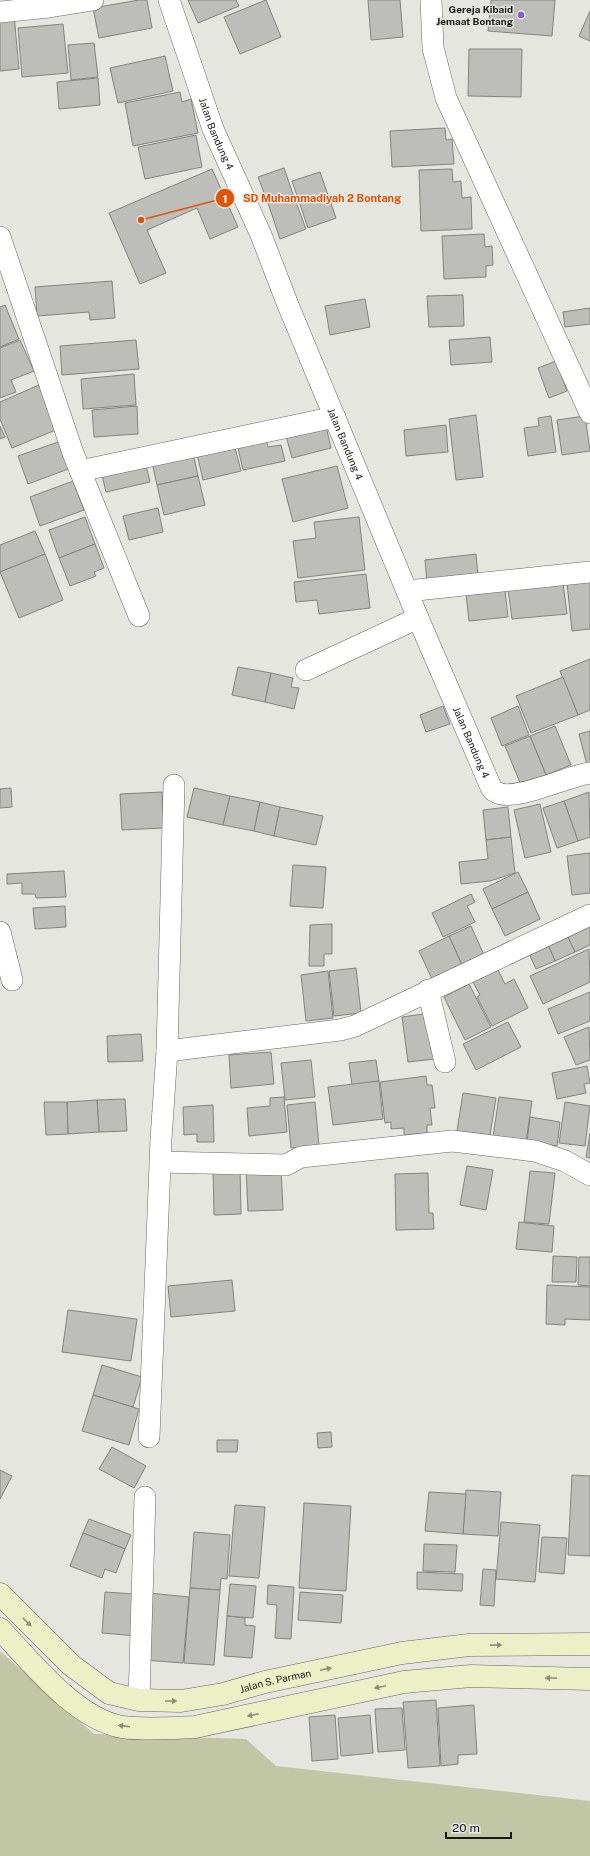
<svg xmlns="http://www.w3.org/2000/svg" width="590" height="1856" viewBox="0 0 590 1856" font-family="'Public Sans',sans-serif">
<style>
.green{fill:#c1c6a5}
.building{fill:#bdbeb9;stroke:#83847f}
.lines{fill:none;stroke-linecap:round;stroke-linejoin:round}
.street-casing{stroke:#676863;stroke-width:22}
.secondary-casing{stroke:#676863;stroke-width:23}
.street{stroke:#fff;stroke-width:21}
.secondary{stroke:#ecf0c6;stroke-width:22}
.oneway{fill:#8c8e76}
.poi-dot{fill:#865fda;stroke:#e5e6e0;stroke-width:1.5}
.labels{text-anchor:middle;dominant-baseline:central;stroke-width:3;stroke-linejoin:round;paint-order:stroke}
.poi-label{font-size:10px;font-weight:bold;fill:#171715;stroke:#e5e6e0;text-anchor:end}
.street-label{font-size:10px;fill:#171715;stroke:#e5e6e0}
.leader{fill:none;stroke:#de560c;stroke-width:1.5}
.callout-dot{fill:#de560c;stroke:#e5e6e0;stroke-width:1.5}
.mark-label{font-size:12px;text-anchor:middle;font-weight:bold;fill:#fff}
.callout-label{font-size:11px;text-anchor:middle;font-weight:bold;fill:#de560c;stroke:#e5e6e0;stroke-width:3;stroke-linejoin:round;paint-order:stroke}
</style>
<rect width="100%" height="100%" fill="#e5e6e0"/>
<!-- green -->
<polygon class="green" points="0,1651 94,1734 246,1739 276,1766 590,1801 590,1856 0,1856"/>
<!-- building -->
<g class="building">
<polygon points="139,0 147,0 152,28 99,38 93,8"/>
<polygon points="188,0 236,0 239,6 198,23"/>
<polygon points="266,0 281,37 240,54 224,17"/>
<polygon points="368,0 400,0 403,37 371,40"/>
<polygon points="491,0 555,0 552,36 488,31"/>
<polygon points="590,11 590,41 579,36"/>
<polygon points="14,15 19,69 0,71 0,17"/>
<polygon points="63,24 68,73 22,77 18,28"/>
<polygon points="94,43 98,77 71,80 68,45"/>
<polygon points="469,49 522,49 521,97 468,96"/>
<polygon points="165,56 173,91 118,103 110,68"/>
<polygon points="98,78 100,105 59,109 57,82"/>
<polygon points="180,92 182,102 191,99 198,133 133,146 125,103"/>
<polygon points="445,128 446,140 452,139 454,164 392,167 390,131"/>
<polygon points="196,135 202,167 145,179 138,147"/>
<polygon points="284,168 293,194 268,203 258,177"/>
<polygon points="212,169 238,227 210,239 197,208 147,230 166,273 140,284 109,213"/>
<polygon points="452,169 453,182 461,181 462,198 471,197 472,229 421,231 419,170"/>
<polygon points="320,172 336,218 308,228 292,181"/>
<polygon points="293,194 306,229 280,239 268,203"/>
<polygon points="484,234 485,247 492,246 493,265 486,266 486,277 444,279 442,236"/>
<polygon points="112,281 115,318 90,320 89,312 37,316 35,287"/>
<polygon points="463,295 464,326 429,327 427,296"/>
<polygon points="365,299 370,327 330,335 325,306"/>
<polygon points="5,305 19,339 0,347 0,307"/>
<polygon points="590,308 590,324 565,327 563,312"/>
<polygon points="490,337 492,362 451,365 449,340"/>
<polygon points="20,340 34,371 11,380 16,392 0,398 0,348"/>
<polygon points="136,340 139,369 62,375 60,346"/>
<polygon points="556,361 567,391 549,398 538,368"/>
<polygon points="134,374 136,405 83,409 81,379"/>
<polygon points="39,385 58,429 12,448 0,419 0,402"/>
<polygon points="137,406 138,434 94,437 92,410"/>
<polygon points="476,415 483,477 456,480 449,419"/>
<polygon points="551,416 556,452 528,456 524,428 539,426 538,418"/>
<polygon points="585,416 590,451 562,455 557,420"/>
<polygon points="324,418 331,448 292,458 284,428"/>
<polygon points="446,425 448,452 406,456 404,430"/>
<polygon points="0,426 5,437 0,439"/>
<polygon points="263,428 268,447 281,445 285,461 243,470 235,435"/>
<polygon points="232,436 241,471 203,480 195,445"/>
<polygon points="61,441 71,468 28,484 18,456"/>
<polygon points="191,444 198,476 157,485 150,453"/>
<polygon points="142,448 150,482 106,492 98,458"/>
<polygon points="337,466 348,508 293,522 282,479"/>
<polygon points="198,476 205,505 164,515 157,485"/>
<polygon points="73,481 84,510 40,526 30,497"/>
<polygon points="158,508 163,532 129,540 123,516"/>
<polygon points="85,517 95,544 59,558 49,530"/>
<polygon points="359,517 365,570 298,578 293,541 316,538 314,522"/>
<polygon points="35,531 45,554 0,572 0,545"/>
<polygon points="95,544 104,568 94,572 96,576 70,586 59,558"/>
<polygon points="45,554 63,600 19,618 0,572"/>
<polygon points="476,554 478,576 427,582 425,560"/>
<polygon points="366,574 370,608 319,614 317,600 296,602 294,582"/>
<polygon points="590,581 590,629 572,631 567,583"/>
<polygon points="563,583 567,614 512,619 508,589"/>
<polygon points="505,590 508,617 469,621 466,594"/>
<polygon points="590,659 590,710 578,715 560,671"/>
<polygon points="238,667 271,673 265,702 232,695"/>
<polygon points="271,673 293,678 291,687 299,688 294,709 265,702"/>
<polygon points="563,677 578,715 531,733 516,696"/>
<polygon points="443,706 450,724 426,732 420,715"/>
<polygon points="518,706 529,735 502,746 491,718"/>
<polygon points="555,726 571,765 546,775 530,736"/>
<polygon points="590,731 590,765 587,765 579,734"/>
<polygon points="530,736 546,775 521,785 505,746"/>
<polygon points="11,788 12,807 0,808 0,789"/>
<polygon points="194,788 230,796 223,825 187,817"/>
<polygon points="162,792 163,828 122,830 120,794"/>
<polygon points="589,792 590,837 578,841 564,801"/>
<polygon points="230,796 260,802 254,831 223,825"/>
<polygon points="564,801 578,841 557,848 543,808"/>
<polygon points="260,802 280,807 274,836 254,831"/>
<polygon points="540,804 551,852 525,858 514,810"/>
<polygon points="280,807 323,816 316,845 274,836"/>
<polygon points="508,807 511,837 486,840 483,810"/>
<polygon points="511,837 515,873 490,881 461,884 459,862 488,859 486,840"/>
<polygon points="590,853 590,893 572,895 567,856"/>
<polygon points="293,865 326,867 323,908 290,906"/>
<polygon points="64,871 66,897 36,898 35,894 22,894 22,883 7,884 7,874"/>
<polygon points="518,872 528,892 492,909 483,889"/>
<polygon points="528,892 540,919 505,936 492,909"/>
<polygon points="471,894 475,902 467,906 475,922 443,937 432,913"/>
<polygon points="65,906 66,927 35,929 33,908"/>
<polygon points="590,920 590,945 575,952 565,931"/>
<polygon points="332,924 332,954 324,954 324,966 309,966 310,925"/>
<polygon points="471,926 484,955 462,965 449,936"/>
<polygon points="565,931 575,952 555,961 546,940"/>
<polygon points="449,936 462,965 432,979 419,951"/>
<polygon points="546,940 555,961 536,969 527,949"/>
<polygon points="589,949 590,982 543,1004 530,976"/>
<polygon points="356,968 361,1013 334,1016 329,971"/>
<polygon points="498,970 505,984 514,979 528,1008 492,1026 477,997 480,995 473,982"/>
<polygon points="328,971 333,1018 306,1021 301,975"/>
<polygon points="469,984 491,1027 465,1040 444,997"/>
<polygon points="590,992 590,1021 558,1034 548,1009"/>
<polygon points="430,1013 435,1059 408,1062 402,1017"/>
<polygon points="508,1022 521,1047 476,1070 463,1044"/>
<polygon points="589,1027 590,1060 576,1065 564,1037"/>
<polygon points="141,1034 143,1061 108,1062 107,1036"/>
<polygon points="271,1052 274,1084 231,1088 229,1055"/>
<polygon points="311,1060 315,1097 285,1100 281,1063"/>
<polygon points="376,1060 379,1081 352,1085 349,1063"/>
<polygon points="587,1066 590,1083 584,1084 586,1093 557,1099 552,1073"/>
<polygon points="426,1076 427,1085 432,1085 435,1108 430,1108 432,1125 427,1125 427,1133 404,1135 404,1128 391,1129 391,1122 385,1123 380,1082"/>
<polygon points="379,1081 383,1119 333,1125 328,1087"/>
<polygon points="463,1093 496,1098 490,1135 457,1131"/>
<polygon points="284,1097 287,1132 249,1136 247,1108 270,1106 270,1098"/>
<polygon points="499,1097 532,1101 526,1142 493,1137"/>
<polygon points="125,1099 127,1131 99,1132 97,1100"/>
<polygon points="97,1100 99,1132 68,1134 67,1102"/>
<polygon points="44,1102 67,1102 68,1134 46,1135"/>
<polygon points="315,1102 319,1146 291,1148 287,1105"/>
<polygon points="565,1102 590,1106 585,1146 559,1143"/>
<polygon points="213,1105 214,1142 197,1142 197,1134 184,1135 183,1107"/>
<polygon points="530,1117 560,1122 557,1146 527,1142"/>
<polygon points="590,1133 590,1158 586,1157"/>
<polygon points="467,1166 493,1170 486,1210 460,1205"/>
<polygon points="240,1167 241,1214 214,1215 213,1168"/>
<polygon points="281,1167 283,1210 248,1211 246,1168"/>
<polygon points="530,1171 555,1173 549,1224 524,1222"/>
<polygon points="428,1173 429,1213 433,1213 434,1229 396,1230 395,1174"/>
<polygon points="519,1222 554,1226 552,1252 516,1249"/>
<polygon points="553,1256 577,1257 576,1282 552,1282"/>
<polygon points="579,1257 590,1257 590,1286 578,1285"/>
<polygon points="232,1280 235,1311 171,1317 168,1286"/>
<polygon points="547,1285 590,1287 590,1320 565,1319 565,1325 546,1324"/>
<polygon points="68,1310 137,1319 131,1361 62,1352"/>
<polygon points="102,1365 142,1377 133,1407 93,1395"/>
<polygon points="93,1395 139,1409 129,1445 82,1431"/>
<polygon points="331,1432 332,1447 318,1448 317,1433"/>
<polygon points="217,1440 238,1440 237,1452 217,1452"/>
<polygon points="112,1447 146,1466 134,1488 99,1469"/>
<polygon points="0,1470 12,1476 0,1499"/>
<polygon points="572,1475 590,1476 590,1556 568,1555"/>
<polygon points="466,1490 501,1492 498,1536 463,1534"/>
<polygon points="429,1492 466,1494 463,1534 425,1531"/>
<polygon points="304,1503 351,1506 346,1591 299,1588"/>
<polygon points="235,1505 265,1507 259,1578 229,1576"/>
<polygon points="89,1519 131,1535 125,1549 83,1533"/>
<polygon points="501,1522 540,1525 535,1582 496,1579"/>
<polygon points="194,1532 230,1535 227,1579 221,1578 220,1590 190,1588"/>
<polygon points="83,1533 125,1549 116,1573 105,1569 102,1578 70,1566"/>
<polygon points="542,1537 567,1538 564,1574 539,1572"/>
<polygon points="424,1544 457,1545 455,1572 423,1571"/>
<polygon points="483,1569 496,1570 494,1606 480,1605"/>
<polygon points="417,1572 463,1574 462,1591 417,1589"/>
<polygon points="230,1584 256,1586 253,1618 227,1616"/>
<polygon points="268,1585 294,1587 291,1639 275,1638 277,1605 267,1604"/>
<polygon points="190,1588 220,1590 214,1665 184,1663"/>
<polygon points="105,1592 134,1594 137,1636 102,1633"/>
<polygon points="300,1592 343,1595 341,1623 298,1620"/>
<polygon points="149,1593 189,1597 183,1663 143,1660"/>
<polygon points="227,1616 245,1618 245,1625 255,1626 252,1658 224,1656"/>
<polygon points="436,1700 440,1766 408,1768 403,1702"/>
<polygon points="474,1705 477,1754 458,1755 458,1764 441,1766 438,1708"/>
<polygon points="402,1708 405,1750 378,1752 375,1709"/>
<polygon points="335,1715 338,1759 312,1761 309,1717"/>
<polygon points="370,1715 373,1753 341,1756 338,1718"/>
</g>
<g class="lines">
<defs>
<g id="street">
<path id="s1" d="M 169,0 L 213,129 L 261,235 L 288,305 L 418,618 L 490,785 C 491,788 493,791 496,792 C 514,803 567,776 590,773"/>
<polyline points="431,0 433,48 446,98 590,413"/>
<polyline points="0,12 49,7 93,0"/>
<polyline points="0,237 73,453 139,616"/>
<polyline points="80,471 335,417"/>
<polyline points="407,591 590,572"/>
<polyline points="306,670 418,618"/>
<polyline points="0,932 12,980"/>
<polyline points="428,990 445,1062"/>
<polyline points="167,1051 174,785"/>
<polyline points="161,1162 286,1165 301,1157 452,1141 535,1151 565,1161 590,1175"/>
<polyline points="149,1437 161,1139 167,1051 340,1030 355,1026 590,915"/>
<polyline points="139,1700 145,1497"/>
</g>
<g id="secondary">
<path id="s2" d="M 0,1594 L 71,1665 L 109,1693 L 139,1700 L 181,1701 L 223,1694 L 265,1682 L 402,1653 L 469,1645 L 590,1644"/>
<path d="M 0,1629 C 31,1662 76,1719 122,1727 C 145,1730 171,1728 195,1727 L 404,1682 L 471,1676 L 590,1679"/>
</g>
</defs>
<!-- street casing -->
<use href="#street" class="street-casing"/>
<!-- secondary casing -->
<use href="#secondary" class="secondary-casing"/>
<!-- street -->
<use href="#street" class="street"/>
<!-- secondary -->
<use href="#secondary" class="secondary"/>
</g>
<!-- one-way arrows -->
<defs><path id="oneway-solid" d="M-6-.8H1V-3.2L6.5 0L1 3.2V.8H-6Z"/></defs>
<g class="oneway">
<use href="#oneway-solid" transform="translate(27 1622) rotate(45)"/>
<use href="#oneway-solid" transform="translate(496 1645) rotate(-1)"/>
<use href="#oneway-solid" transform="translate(326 1669) rotate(-12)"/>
<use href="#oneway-solid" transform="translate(551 1678) rotate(-179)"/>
<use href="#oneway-solid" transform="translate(380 1687) rotate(168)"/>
<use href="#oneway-solid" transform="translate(171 1701)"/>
<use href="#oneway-solid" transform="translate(253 1715) rotate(168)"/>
<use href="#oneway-solid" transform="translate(124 1726) rotate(-173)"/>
</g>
<!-- markers -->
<circle class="poi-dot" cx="521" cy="15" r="4"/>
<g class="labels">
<!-- poi labels -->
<g class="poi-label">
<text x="513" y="9">Gereja Kibaid<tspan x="513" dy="12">Jemaat Bontang</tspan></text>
</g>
<!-- street labels -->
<g class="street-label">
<text stroke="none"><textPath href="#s1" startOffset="142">Jalan Bandung 4</textPath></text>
<text stroke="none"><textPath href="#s1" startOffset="478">Jalan Bandung 4</textPath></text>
<text stroke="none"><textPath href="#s1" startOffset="802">Jalan Bandung 4</textPath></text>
<text stroke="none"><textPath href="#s2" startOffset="317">Jalan S. Parman</textPath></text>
</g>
</g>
<!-- callouts -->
<path class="leader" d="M141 220L225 198"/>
<g class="callout-dot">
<circle cx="141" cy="220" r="4"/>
<circle cx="225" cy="198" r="10"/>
</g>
<g class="mark-label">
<text x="225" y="203">1</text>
</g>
<g class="callout-label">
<text x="322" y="202">SD Muhammadiyah 2 Bontang</text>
</g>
<!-- scale -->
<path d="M446 1832v6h65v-6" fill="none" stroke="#171715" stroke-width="2"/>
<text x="452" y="1832" font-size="12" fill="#171715" stroke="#e5e6e0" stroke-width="3" paint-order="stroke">20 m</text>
</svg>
